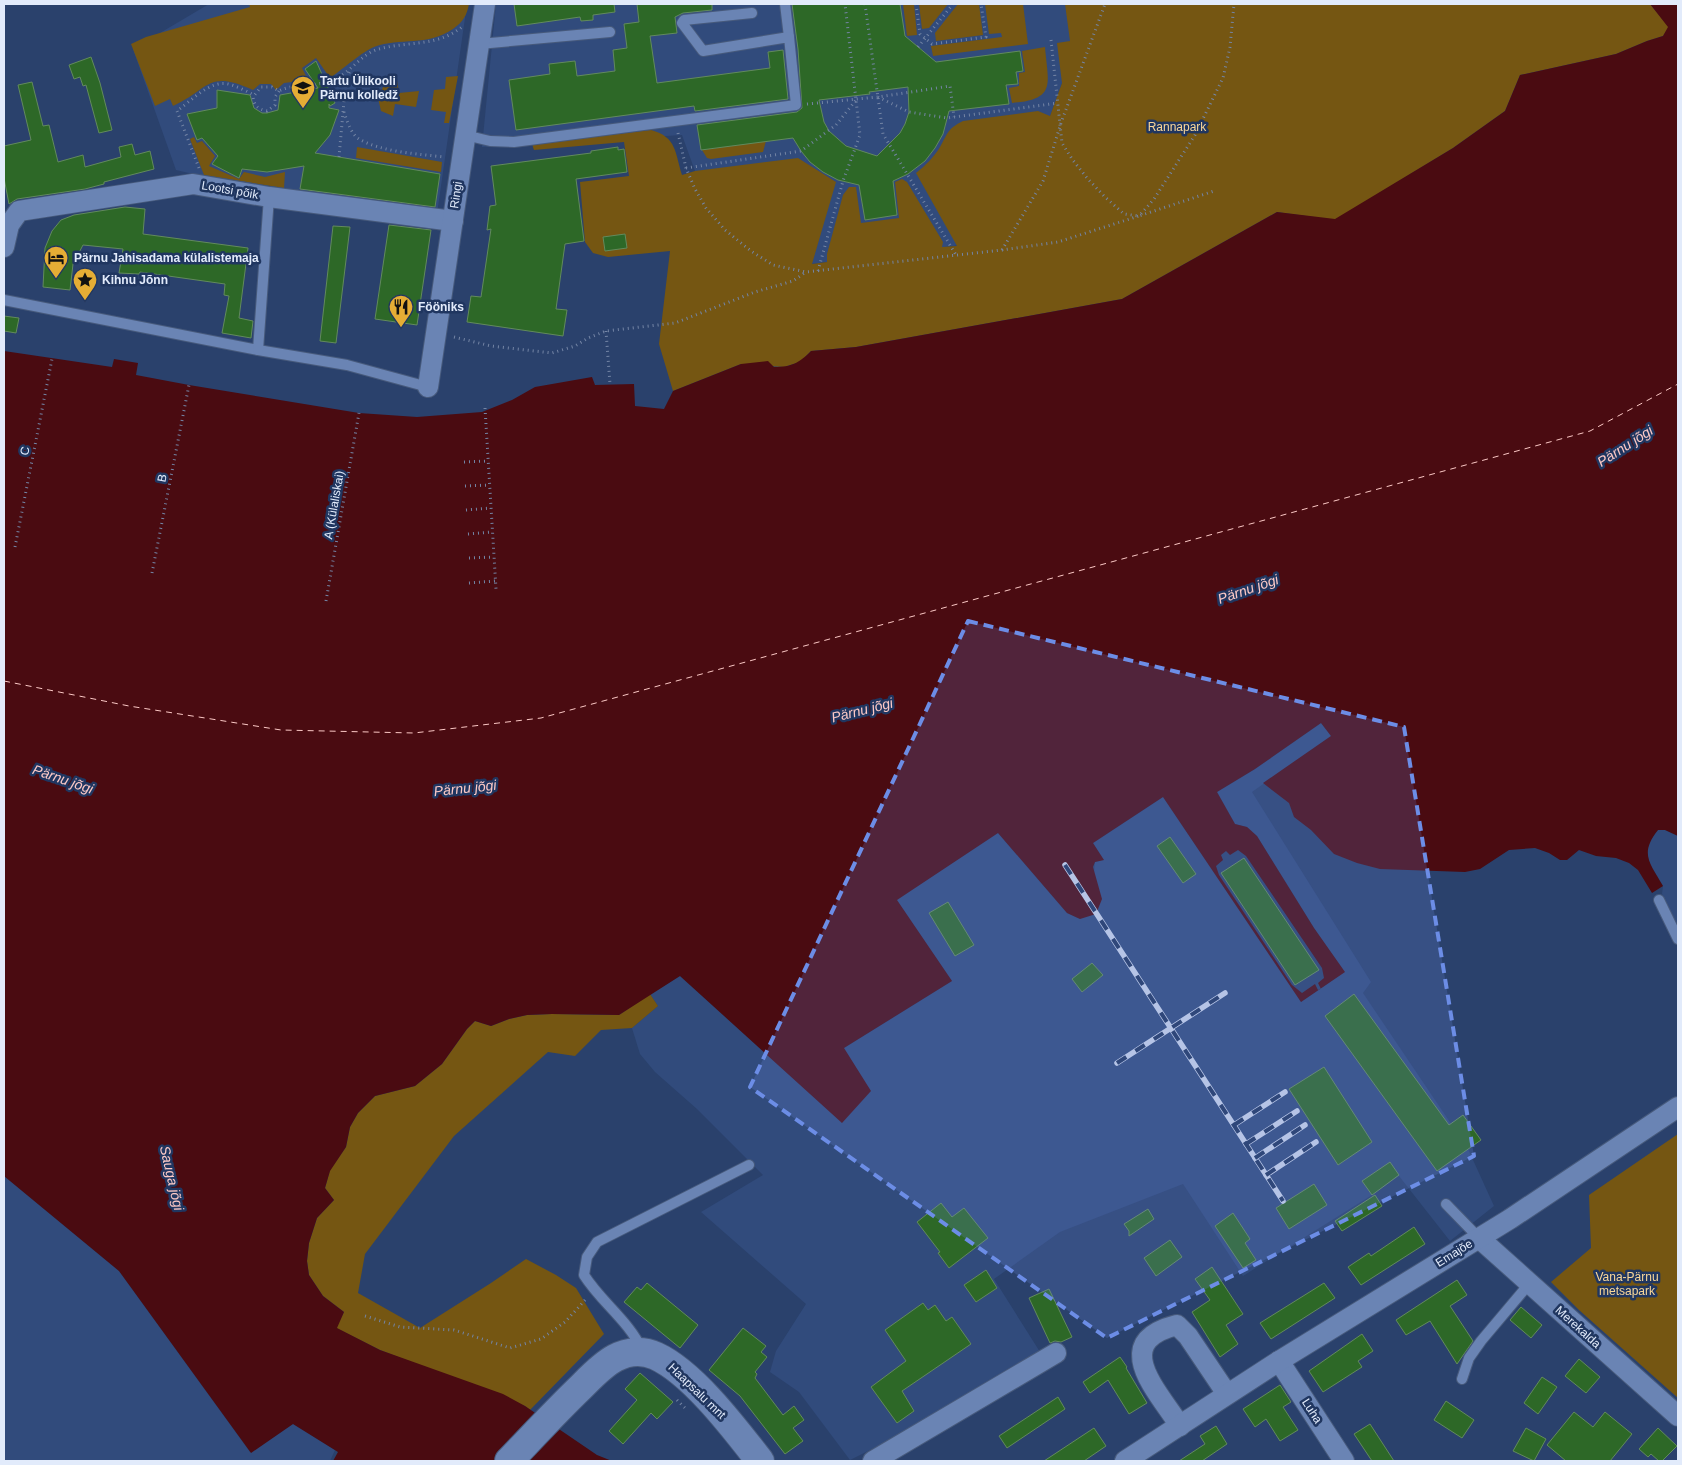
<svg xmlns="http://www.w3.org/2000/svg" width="1682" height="1465" viewBox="0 0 1682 1465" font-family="Helvetica,sans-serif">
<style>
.built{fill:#314b7c}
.green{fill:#755612}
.water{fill:#4a0b11}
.pier{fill:#2a416c}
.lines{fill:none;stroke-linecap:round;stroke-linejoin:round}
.ferry{stroke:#fcc9c6;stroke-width:1;stroke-dasharray:6 5;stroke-linecap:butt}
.building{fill:#2d6827;stroke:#628a5d;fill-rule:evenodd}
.service-casing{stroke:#475a7c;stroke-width:12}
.minor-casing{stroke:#475a7c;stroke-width:22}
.secondary-casing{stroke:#475a7c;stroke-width:30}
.path{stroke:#7485a5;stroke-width:3;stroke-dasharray:1 4;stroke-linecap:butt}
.service{stroke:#6a84b4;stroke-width:10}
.minor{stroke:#6a84b4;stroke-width:20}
.secondary{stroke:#6a84b4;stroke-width:28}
.rail-casing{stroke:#c8d3e7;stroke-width:5.5}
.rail{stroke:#203660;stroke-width:4;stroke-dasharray:11;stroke-linecap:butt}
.marked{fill:#6c8de6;fill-opacity:0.2;stroke:#6c8de6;stroke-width:4;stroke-dasharray:10 6;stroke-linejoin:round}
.labels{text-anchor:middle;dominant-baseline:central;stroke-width:5;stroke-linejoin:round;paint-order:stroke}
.poi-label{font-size:12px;font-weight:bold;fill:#e2ebfb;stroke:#203660;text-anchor:start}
.park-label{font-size:12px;fill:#f9d799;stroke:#203660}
.street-label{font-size:12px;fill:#e2ebfb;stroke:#203660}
.water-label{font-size:14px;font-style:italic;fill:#fcc9c6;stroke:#203660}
</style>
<rect width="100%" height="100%" fill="#2a416c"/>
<!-- built -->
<g class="built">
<polygon points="209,4 467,4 437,214 236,184 176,170 133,49"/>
<polygon points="496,4 1083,4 1077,42 1016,210 984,242 803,265 717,209 695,171 682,135 482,147"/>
<polygon points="1321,723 1331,736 1252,792 1371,982 1363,993 1468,1149 1494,1206 1450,1241 1399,1176 1372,1195 1243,1276 1183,1184 1060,1232 994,1279 1040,1352 896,1437 850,1460 799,1392 770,1372 776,1351 806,1304 701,1212 763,1175 697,1109 655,1072 640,1054 632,1028 658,1006 650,994 680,976 842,1122 844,1048 952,981 896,900 998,833 1067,913 1080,919 1094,873 1095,862 1103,860 1093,843 1163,797 1301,1002 1344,972 1314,928 1257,836 1247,827 1235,824 1217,792 1255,769"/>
<polygon points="1658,830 1665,830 1678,836 1678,929 1662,894 1663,886 1649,862 1647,849 1651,839"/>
<polygon points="4,1176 119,1271 250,1452 293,1424 335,1450 330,1461 4,1461"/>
</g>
<!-- green -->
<g class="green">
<path d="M 249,4 L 469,4 C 467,15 463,22 453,29 C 426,47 401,37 374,47 C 363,51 342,70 330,78 L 316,58 L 302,68 L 308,80 L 284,83 L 276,90 L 271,84 L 260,84 L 253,90 C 207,69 210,89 173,106 L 170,99 L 155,106 L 131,44 L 146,37 L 250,7 Z"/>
<polygon points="903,4 914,4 917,35 907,36"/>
<polygon points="919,4 948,4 929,28 922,29"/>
<polygon points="958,4 979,4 983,35 936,41 935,33"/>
<polygon points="985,4 1023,4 1028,44 933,56 931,46 1002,37 1001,33 989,34"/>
<path d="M 1065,4 L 1650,4 L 1669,27 L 1663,36 L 1647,41 L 1616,54 L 1520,75 L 1505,111 L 1453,148 L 1335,220 L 1277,212 L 1122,299 L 856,347 L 811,351 L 800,362 L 784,367 L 741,364 L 673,391 L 659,344 L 670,251 L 608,257 L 593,253 L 585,242 L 580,182 L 629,176 L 624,142 L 534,150 L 532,144 L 651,130 C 677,137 675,153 682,175 L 695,171 L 798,158 L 836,182 L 812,264 L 827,262 L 827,254 L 843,195 L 849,187 L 856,187 L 861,223 L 899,218 L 895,182 L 902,179 L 907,182 L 943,242 L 942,247 L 957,246 L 916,173 C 925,166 934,157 940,147 C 948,133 947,129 963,121 L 1038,111 L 1050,116 L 1062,83 L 1057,43 L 1070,41 Z"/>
<path d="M 1045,47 C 1048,84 1057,99 1012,103 L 1009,88 L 1019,86 L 1019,73 L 1025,72 L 1022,51 Z"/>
<polygon points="458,76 449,123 444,123 446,112 431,110 434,90 445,89 446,77"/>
<polygon points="397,80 399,93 419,91 416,107 395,104 393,116 381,111 378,98 384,85"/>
<polygon points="194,137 197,143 202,141 215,156 209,166 239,179 244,172 265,177 285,172 284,188 204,175 190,139"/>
<polygon points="766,141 763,152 711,159 707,158 702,150"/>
<polygon points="357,147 442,162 441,172 356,158"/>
<polygon points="650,994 658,1006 632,1028 601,1030 575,1056 548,1052 454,1136 365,1254 358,1293 420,1328 491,1283 526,1259 556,1275 576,1288 604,1334 530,1410 525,1406 380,1350 336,1328 344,1312 323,1296 309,1275 307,1261 309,1243 317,1218 334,1200 325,1188 330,1170 346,1147 350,1127 358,1113 375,1096 415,1086 442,1064 467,1029 475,1021 491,1026 509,1019 527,1015 552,1014 619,1015"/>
<polygon points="1678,1134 1678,1398 1579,1310 1551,1282 1591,1248 1589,1195"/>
</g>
<!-- water -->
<path class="water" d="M 1650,4 L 1678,4 L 1678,836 L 1665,830 L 1658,830 C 1639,854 1650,863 1663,886 L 1652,893 L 1638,870 L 1629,863 L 1616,858 L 1596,856 L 1579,850 L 1567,860 L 1560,860 L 1549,853 L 1535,848 L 1509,850 L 1480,869 L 1465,872 L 1380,869 L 1357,863 L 1334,854 L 1311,830 L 1294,817 L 1289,803 L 1263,783 L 1331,736 L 1321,723 L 1255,769 L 1217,792 L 1235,824 L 1247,827 L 1257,836 L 1314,928 L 1345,972 L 1301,1002 L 1163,797 L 1093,843 L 1104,860 L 1095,862 L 1093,867 L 1102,899 L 1096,914 L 1080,919 L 1067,913 L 998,833 L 897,900 L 952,981 L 844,1048 L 871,1091 L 842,1123 L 680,976 L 619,1015 L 552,1014 L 527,1015 L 509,1019 L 491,1026 L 475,1021 L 467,1029 L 442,1064 L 415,1086 L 375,1096 L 358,1113 L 350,1127 L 346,1147 L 330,1171 L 325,1188 L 334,1200 L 317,1218 L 309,1243 L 307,1261 L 309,1275 L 323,1296 L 344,1312 L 337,1328 L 380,1350 L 503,1394 L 525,1406 L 597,1455 L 612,1461 L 333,1461 L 338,1452 L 293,1424 L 251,1453 L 119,1271 L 4,1176 L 4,351 L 112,367 L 114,359 L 138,363 L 136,375 L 189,385 L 359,413 L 417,417 L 482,412 L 512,400 L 535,387 L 592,377 L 595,385 L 634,384 L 635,406 L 664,409 L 673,391 L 741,364 L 768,361 L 774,367 C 792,367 799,363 811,351 L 856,347 L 1122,299 L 1277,212 L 1335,219 L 1453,148 L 1505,111 L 1520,75 L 1616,54 L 1647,41 L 1663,36 L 1668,27 Z"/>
<!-- pier -->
<polygon class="pier" points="1238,850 1246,856 1322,968 1324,978 1318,983 1321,989 1318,990 1315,984 1302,993 1292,985 1219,875 1216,866 1223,860 1221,855 1226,851 1230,855"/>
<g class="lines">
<!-- ferry -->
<polyline class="ferry" points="4,681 129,706 281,730 414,733 541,718 1590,431 1678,384"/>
</g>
<!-- building -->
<g class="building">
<polygon points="514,4 614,4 615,12 593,15 593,20 581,21 580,17 517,26"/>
<polygon points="637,4 712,4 712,10 683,13 675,17 677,33 650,36 657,83 770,68 768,52 783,50 788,99 695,111 694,106 516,130 509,80 550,74 549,64 575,61 577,76 615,71 613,50 627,48 624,24 639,22"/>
<path d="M 792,4 L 900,4 L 905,36 L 936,62 L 1020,51 L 1023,71 L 1016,72 L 1018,84 L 1006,85 L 1009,104 L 949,111 L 943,134 L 935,148 L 925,161 L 908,174 L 893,181 L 897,215 L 865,220 L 859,185 L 838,180 L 823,172 L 810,162 L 801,151 L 793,138 L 701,150 L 697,125 L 797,112 L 802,108 L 798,49 ZM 908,87 L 909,112 L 905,124 L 900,133 L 877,156 L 846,146 L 829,131 L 824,122 L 819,100 L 870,94 L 869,92 Z"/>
<polygon points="91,57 100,83 112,130 99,133 86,85 83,86 80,77 74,79 69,65"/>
<polygon points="316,61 335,103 330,106 329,104 329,108 339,110 330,135 315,153 440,174 435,207 300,189 304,166 267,172 242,169 239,178 212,164 218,156 202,138 197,140 187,114 217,108 217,90 250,95 254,108 262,113 267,113 278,110 280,95 318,88 305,69"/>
<polygon points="32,82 43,126 49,125 58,162 83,155 85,167 121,157 119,147 132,144 135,155 150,151 154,169 104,182 104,184 85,189 17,199 9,204 4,178 4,146 31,140 18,85"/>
<polygon points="618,147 618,150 624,149 627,172 576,179 584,241 565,244 556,309 567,310 563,336 467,322 471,296 481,297 491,229 487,230 490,206 496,205 491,166 591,153 591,151"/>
<polygon points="125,207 145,209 143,234 248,248 239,318 253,321 251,338 222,333 229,296 224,295 225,284 140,272 139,274 119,273 123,249 83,245 73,264 70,290 43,287 45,248 52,231 61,220 74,215"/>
<polygon points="389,225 431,230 417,325 375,319"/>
<polygon points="333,226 350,227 336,343 320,341"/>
<polygon points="625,234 627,248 605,251 603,237"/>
<polygon points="4,316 19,318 16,333 4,331"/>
<polygon points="1170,837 1196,874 1183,883 1157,846"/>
<polygon points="1244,858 1319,970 1295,985 1221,873"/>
<polygon points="948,902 974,945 955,956 929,913"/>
<polygon points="1092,963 1103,975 1082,992 1072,979"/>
<polygon points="1354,994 1449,1125 1463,1115 1481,1140 1437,1171 1325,1016"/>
<polygon points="1324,1067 1372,1142 1338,1165 1289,1089"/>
<polygon points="1390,1162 1399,1175 1372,1195 1362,1181"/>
<polygon points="1314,1184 1327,1205 1289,1229 1276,1208"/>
<polygon points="1375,1195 1382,1206 1342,1231 1335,1221"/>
<polygon points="941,1203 952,1217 964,1208 988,1238 949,1268 938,1253 940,1252 917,1222"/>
<polygon points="1148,1209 1154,1219 1129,1236 1129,1231 1124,1224"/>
<polygon points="1233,1213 1250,1239 1245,1243 1256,1260 1243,1268 1215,1226"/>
<polygon points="1414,1227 1425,1244 1361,1285 1348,1267 1369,1253 1371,1256"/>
<polygon points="1170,1240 1182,1257 1156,1276 1144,1258"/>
<polygon points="1212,1267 1243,1314 1226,1325 1238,1344 1220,1357 1192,1312 1210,1300 1195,1279"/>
<polygon points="986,1270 997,1288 976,1302 964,1285"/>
<polygon points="1457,1280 1467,1295 1450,1306 1473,1341 1457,1364 1430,1321 1406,1335 1396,1320"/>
<polygon points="647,1283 698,1325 680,1348 624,1302 637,1287 641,1290"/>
<polygon points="1324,1283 1335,1298 1271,1339 1260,1323"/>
<polygon points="1049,1289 1072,1337 1061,1342 1055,1341 1050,1343 1029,1298"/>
<polygon points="923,1303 928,1310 935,1305 946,1321 952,1317 971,1344 902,1391 914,1411 897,1423 871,1387 906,1361 885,1330"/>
<polygon points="1521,1307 1542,1325 1531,1338 1510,1320"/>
<polygon points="743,1328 766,1346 761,1352 767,1357 755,1372 757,1374 755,1378 783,1415 794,1406 804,1420 793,1428 803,1441 785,1454 740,1396 709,1370"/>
<polygon points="1362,1334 1373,1351 1358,1361 1362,1367 1323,1392 1309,1371"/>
<polygon points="1120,1357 1127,1367 1126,1368 1147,1403 1129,1414 1108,1380 1090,1393 1083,1382"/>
<polygon points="1579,1359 1600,1377 1586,1393 1565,1376"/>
<polygon points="640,1373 673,1402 657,1419 651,1413 623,1444 609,1431 637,1400 625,1389"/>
<polygon points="1542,1377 1557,1387 1538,1414 1524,1403"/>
<polygon points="1280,1385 1291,1402 1283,1407 1298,1430 1280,1441 1266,1419 1255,1427 1243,1409"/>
<polygon points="1058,1397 1065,1409 1007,1448 999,1436"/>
<polygon points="1446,1401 1474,1420 1462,1438 1434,1420"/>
<polygon points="1574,1412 1593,1427 1605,1412 1632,1434 1610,1461 1566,1461 1547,1445"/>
<polygon points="1370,1424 1394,1461 1372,1461 1354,1434"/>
<polygon points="1216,1426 1227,1444 1202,1461 1179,1461 1205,1444 1200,1436"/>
<polygon points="1094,1428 1106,1446 1084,1461 1044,1461"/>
<polygon points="1526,1428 1546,1439 1534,1461 1513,1451"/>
<polygon points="1658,1428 1677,1446 1662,1461 1659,1461 1651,1454 1648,1457 1639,1449"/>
</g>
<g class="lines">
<defs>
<g id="service">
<polyline points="785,4 789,37"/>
<polyline points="479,44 610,32"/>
<polyline points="465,135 490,141 514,142 796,105 789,37 703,51 682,23 684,20 752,13"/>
<polyline points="4,300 258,350 347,365 428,387"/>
<polyline points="258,350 269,197"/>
<polyline points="1659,900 1678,939"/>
<polyline points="1446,1204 1479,1238"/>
<path d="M 642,1350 C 629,1321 601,1302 584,1275 L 587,1257 L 597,1242 L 749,1165"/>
<polyline points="1462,1379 1469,1358 1481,1341 1529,1284"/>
</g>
<g id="minor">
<polyline points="4,247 9,225 19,211 193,184 269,197 453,221"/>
<polyline points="428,387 485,4"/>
<polyline points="1479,1238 1678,1416"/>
<polyline points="1279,1361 1344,1461"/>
<path d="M 1180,1426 C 1157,1390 1109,1342 1177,1325 L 1188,1336 L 1227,1394"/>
<polyline points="873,1461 1056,1353"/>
<polyline points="1125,1461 1279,1361 1510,1219 1678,1107"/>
</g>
<path id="secondary" d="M 509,1461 C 533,1436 556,1411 581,1387 C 591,1377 602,1365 615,1358 C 628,1351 643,1350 656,1356 C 693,1373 735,1429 760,1461"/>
</defs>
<!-- service casing -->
<use href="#service" class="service-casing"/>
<!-- minor casing -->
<use href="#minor" class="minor-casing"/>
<!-- secondary casing -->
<use href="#secondary" class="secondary-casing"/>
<!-- path -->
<g class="path">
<polyline points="865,4 883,134 956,255"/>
<polyline points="916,4 920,34 932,44 986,37 981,4"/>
<polyline points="1051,40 1062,143 1072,159 1087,178 1105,197 1124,214 1139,216 1214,191"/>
<polyline points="918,47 953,4"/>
<path d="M 279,91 L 275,97 L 275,105 L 267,111 C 258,109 254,106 253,97 L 261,87 L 272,87 L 279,91 C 296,82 317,88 335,79 C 351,72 362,53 379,49 C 408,41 439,47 463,26"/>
<polyline points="878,97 909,112 947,118 1058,103"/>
<polyline points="807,104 878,97 950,86 954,117"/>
<path d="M 344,112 C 347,121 351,134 359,139 C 381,152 419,154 444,157"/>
<polyline points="678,133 686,168 695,189 706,208 725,230 751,251 773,265 806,272 1002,250 1058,242 1139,216 1154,199 1195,135 1223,78 1230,47 1234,4"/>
<polyline points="339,157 346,79 351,69"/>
<path d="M 199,168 L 177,111 C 191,101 210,80 228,84 C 237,86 246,91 254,95"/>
<polyline points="686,168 801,151 836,125 856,100"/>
<polyline points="1002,250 1043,181 1061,123 1105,4"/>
<polyline points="818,271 843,181 860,135 845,4"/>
<polyline points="606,331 610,384"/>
<polyline points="454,337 491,346 552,353 575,346 588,338 606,331 675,323 755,292 793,281 806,272"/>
<polyline points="485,408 496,589"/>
<polyline points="464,462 488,461"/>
<polyline points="465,486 490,485"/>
<polyline points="466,510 491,508"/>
<polyline points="468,534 492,532"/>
<polyline points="15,547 52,359"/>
<polyline points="469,558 494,557"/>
<polyline points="152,573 189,385"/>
<polyline points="469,583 495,581"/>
<polyline points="326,601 359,413"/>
<polyline points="365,1316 400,1327 454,1330 510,1348 541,1339 565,1322 587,1298"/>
<polyline points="677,1400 687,1410"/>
</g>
<!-- service -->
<use href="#service" class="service"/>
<!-- minor -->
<use href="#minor" class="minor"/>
<!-- secondary -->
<use href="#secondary" class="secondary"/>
<defs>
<g id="rail">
<polyline points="1065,865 1283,1201"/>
<polyline points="1117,1063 1225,993"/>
<polyline points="1234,1125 1285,1092"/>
<polyline points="1246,1144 1297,1111"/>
<polyline points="1255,1158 1305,1125"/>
<polyline points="1266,1175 1316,1142"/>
</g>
</defs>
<!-- rail casing -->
<use href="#rail" class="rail-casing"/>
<!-- rail -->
<use href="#rail" class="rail"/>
</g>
<!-- marked area -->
<path class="marked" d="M 968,621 L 1404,727 L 1474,1156 L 1107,1338 L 750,1087 Z"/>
<!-- icons -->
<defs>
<symbol id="university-pin" viewBox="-11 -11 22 30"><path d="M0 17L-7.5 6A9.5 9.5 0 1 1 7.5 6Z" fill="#e5ad35" stroke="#203660"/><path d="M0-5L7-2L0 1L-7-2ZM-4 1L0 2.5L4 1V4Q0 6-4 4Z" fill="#111"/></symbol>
<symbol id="hotel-pin" viewBox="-11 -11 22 30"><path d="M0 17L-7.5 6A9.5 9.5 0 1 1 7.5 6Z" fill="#e5ad35" stroke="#203660"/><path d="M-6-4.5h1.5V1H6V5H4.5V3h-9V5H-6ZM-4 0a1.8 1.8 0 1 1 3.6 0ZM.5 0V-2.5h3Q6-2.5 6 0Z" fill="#111"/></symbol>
<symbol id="sight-pin" viewBox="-11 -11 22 30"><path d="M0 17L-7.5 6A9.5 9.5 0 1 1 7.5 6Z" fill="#e5ad35" stroke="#203660"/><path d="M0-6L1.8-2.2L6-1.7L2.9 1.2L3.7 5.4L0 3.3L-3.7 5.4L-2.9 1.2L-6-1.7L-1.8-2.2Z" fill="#111"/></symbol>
<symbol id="restaurant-pin" viewBox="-11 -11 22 30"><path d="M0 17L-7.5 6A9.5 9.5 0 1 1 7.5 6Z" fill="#e5ad35" stroke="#203660"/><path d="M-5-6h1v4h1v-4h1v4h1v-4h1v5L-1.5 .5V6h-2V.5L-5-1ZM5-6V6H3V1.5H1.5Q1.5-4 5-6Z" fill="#111"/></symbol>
</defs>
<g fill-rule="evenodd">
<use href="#university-pin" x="289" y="74" width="28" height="38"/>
<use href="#hotel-pin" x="42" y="244" width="28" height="38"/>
<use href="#sight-pin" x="71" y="266" width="28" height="38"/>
<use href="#restaurant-pin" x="387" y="293" width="28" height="38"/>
</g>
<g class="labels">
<!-- poi labels -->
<g class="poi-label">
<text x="320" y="81">Tartu Ülikooli<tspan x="320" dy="14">Pärnu kolledž</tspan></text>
<text x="74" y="258">Pärnu Jahisadama külalistemaja</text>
<text x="102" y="280">Kihnu Jõnn</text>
<text x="418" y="307">Fööniks</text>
</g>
<!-- park labels -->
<g class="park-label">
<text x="1177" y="127">Rannapark</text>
<text x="1627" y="1277">Vana-Pärnu<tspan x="1627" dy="14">metsapark</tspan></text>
</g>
<!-- street labels -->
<g class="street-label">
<text transform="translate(230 190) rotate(10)">Lootsi põik</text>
<text transform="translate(456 195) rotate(-82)">Ringi</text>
<text transform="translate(25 451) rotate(-79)">C</text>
<text transform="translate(162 478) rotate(-79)">B</text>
<text transform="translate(334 505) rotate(-80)">A (Külaliskai)</text>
<text transform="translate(1454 1253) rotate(-32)">Emajõe</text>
<text transform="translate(1578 1327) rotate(42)">Merekalda</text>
<text transform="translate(697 1391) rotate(44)">Haapsalu mnt</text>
<text transform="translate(1312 1411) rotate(57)">Luha</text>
</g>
<!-- water labels -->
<g class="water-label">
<text transform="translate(1625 446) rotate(-33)">Pärnu jõgi</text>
<text transform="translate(1248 589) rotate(-19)">Pärnu jõgi</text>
<text transform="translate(862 710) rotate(-14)">Pärnu jõgi</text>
<text transform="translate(63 779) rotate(19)">Pärnu jõgi</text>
<text transform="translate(465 788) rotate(-6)">Pärnu jõgi</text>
<text transform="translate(172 1178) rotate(77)">Sauga jõgi</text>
</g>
</g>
<!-- border -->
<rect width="1682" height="1465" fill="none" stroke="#e2ebfb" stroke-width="10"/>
</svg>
